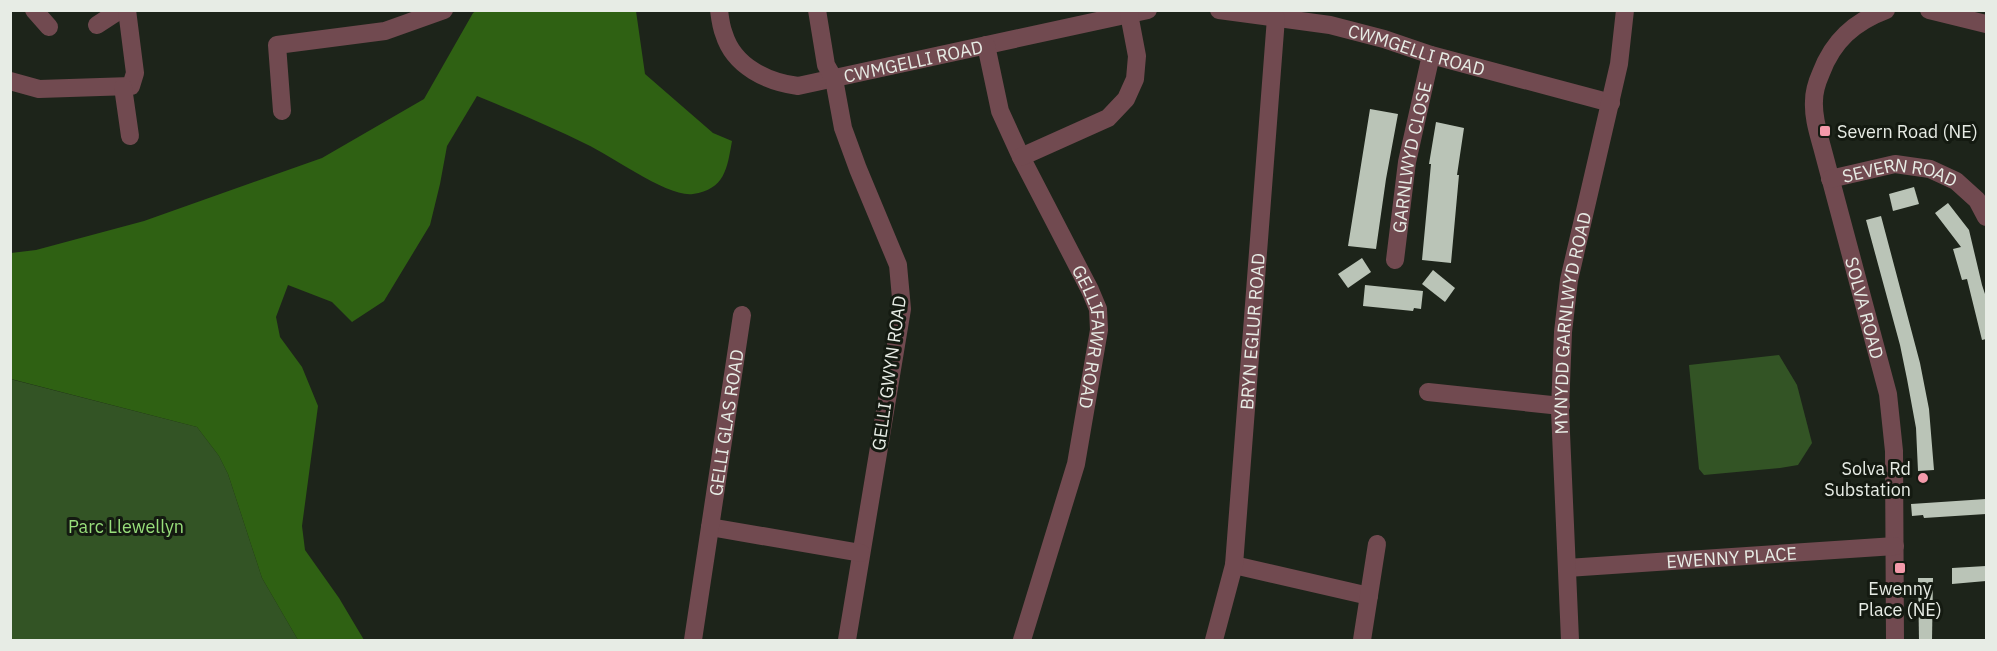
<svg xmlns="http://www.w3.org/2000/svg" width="1997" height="651" viewBox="0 0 1997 651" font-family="'IBM Plex Sans',sans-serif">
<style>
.green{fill:#335425}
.forest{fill:#2f6113}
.building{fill:#bac4b7}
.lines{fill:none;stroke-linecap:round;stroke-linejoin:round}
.minor{stroke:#714a50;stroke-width:18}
.poi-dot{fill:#f39aaa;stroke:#141a11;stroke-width:2}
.labels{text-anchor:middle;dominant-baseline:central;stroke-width:6;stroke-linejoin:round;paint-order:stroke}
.street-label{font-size:18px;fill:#e7ece5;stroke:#141a11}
.poi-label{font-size:18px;fill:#e7ece5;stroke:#141a11;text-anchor:start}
.park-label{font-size:18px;fill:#98df7b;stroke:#141a11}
</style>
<rect width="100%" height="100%" fill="#1d241a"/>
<!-- green -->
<g class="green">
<polygon points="1779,355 1797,385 1812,443 1798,465 1780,468 1704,475 1699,469 1689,365"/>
<polygon points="10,379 197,427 219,456 228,474 262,578 298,640 11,640"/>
</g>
<!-- forest -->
<path class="forest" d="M 477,10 L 636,11 L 645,74 L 713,133 L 732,141 C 727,169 725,189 693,194 C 669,198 610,155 586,144 C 551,127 514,111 477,96 L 447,146 L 440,184 L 430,225 L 384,301 L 352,322 L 332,302 L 288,285 L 276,317 L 280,337 L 302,367 L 318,406 L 302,526 L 305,550 L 339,598 L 364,640 L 298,640 L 262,578 L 228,474 L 219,456 L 197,427 L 11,379 L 11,253 L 36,250 L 144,221 L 322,158 L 424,99 L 473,13 Z"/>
<!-- building -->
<g class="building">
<polygon points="1370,109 1398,114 1386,179 1376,249 1348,246"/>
<polygon points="1436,122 1464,128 1457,175 1459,175 1451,263 1422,260 1431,164 1429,164"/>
<polygon points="1914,187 1919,204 1893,211 1889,194"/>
<polygon points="1948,203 1969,230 1982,285 1986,297 1986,339 1982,340 1967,279 1962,280 1953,249 1961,247 1935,213"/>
<polygon points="1881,216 1920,363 1929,409 1934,470 1918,471 1916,428 1907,379 1900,345 1866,220"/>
<polygon points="1362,258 1371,272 1348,288 1338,274"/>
<polygon points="1433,270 1455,288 1445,302 1422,284"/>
<polygon points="1365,285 1423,291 1421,309 1414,308 1413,311 1363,306"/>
<polygon points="1986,499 1986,514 1924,518 1923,515 1912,516 1911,504"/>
<polygon points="1986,566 1986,581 1952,584 1952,568"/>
<polygon points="1918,578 1933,578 1932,640 1919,640"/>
</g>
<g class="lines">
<!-- minor -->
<g class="minor">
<polyline points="34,10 49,27"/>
<path id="s1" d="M 719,10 C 720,18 721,27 724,34 C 734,67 768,82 798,86 L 1148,10"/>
<polyline points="817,10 826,65 834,79 843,128 858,169 898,265 902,309 847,640"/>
<path id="s2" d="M 1219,10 L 1330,25 L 1384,39 L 1431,55 L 1611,103"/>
<path id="s3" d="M 1886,10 C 1854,22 1833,41 1821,73 C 1817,82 1814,91 1814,101 C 1813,117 1818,132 1822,147 L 1888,394 L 1894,451 L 1895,640"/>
<polyline points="1929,10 1986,24"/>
<polyline points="97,25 120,10"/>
<path id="s4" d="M 986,45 L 1000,111 L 1021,157 L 1090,290 L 1098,309 L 1099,330 L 1076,464 L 1022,640"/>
<polyline points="10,81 39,89 131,86 135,73 127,10"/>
<polyline points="123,87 130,136"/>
<polyline points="282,111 277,45 385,31 444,10"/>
<polyline points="1021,157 1108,118 1126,99 1135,79 1137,56 1129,14"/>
<path id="s5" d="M 1830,179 L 1895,164 L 1930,169 L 1956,181 L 1977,200 L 1986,217"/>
<path id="s6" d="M 1395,260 L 1407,162 L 1431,55"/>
<polyline points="1428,392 1561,406"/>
<polyline points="710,527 861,553"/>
<polyline points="1234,565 1369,596"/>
<path id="s7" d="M 1567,568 L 1895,546"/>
<path id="s8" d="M 693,640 L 742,315"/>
<path id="s9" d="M 1214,640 L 1234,565 L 1276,18"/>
<polyline points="1362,640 1377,544"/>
<path id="s10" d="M 1570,640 L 1560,410 L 1563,332 L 1569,280 L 1619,64 L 1625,10"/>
</g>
</g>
<!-- markers -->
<g class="poi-dot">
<rect x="1819" y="125" width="12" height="12" rx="3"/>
<circle cx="1923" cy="478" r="6"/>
<rect x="1894" y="562" width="12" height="12" rx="3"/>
</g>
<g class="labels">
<!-- street labels -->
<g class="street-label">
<text stroke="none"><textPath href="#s2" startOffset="202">CWMGELLI ROAD</textPath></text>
<text stroke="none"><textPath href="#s1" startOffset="238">CWMGELLI ROAD</textPath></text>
<text stroke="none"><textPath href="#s6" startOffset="104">GARNLWYD CLOSE</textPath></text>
<text stroke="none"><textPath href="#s5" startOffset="72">SEVERN ROAD</textPath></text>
<text stroke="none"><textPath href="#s3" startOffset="336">SOLVA ROAD</textPath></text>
<text stroke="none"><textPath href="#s10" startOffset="318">MYNYDD GARNLWYD ROAD</textPath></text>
<text stroke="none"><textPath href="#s9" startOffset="312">BRYN EGLUR ROAD</textPath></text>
<text stroke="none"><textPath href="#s4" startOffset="315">GELLIFAWR ROAD</textPath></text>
<text transform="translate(889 373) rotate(-82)">GELLI GWYN ROAD</text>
<text stroke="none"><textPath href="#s8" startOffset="220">GELLI GLAS ROAD</textPath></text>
<text stroke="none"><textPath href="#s7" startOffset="165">EWENNY PLACE</textPath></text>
</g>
<!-- poi labels -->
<g class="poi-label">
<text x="1837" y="131">Severn Road (NE)</text>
<text x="1911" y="468" text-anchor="end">Solva Rd<tspan x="1911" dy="21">Substation</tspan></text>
<text x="1900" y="588" text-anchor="middle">Ewenny<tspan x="1900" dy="21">Place (NE)</tspan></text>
</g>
<!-- park labels -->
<g class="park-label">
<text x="126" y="526">Parc Llewellyn</text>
</g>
</g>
<!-- border -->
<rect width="1997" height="651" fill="none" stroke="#e7ece5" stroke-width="24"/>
</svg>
